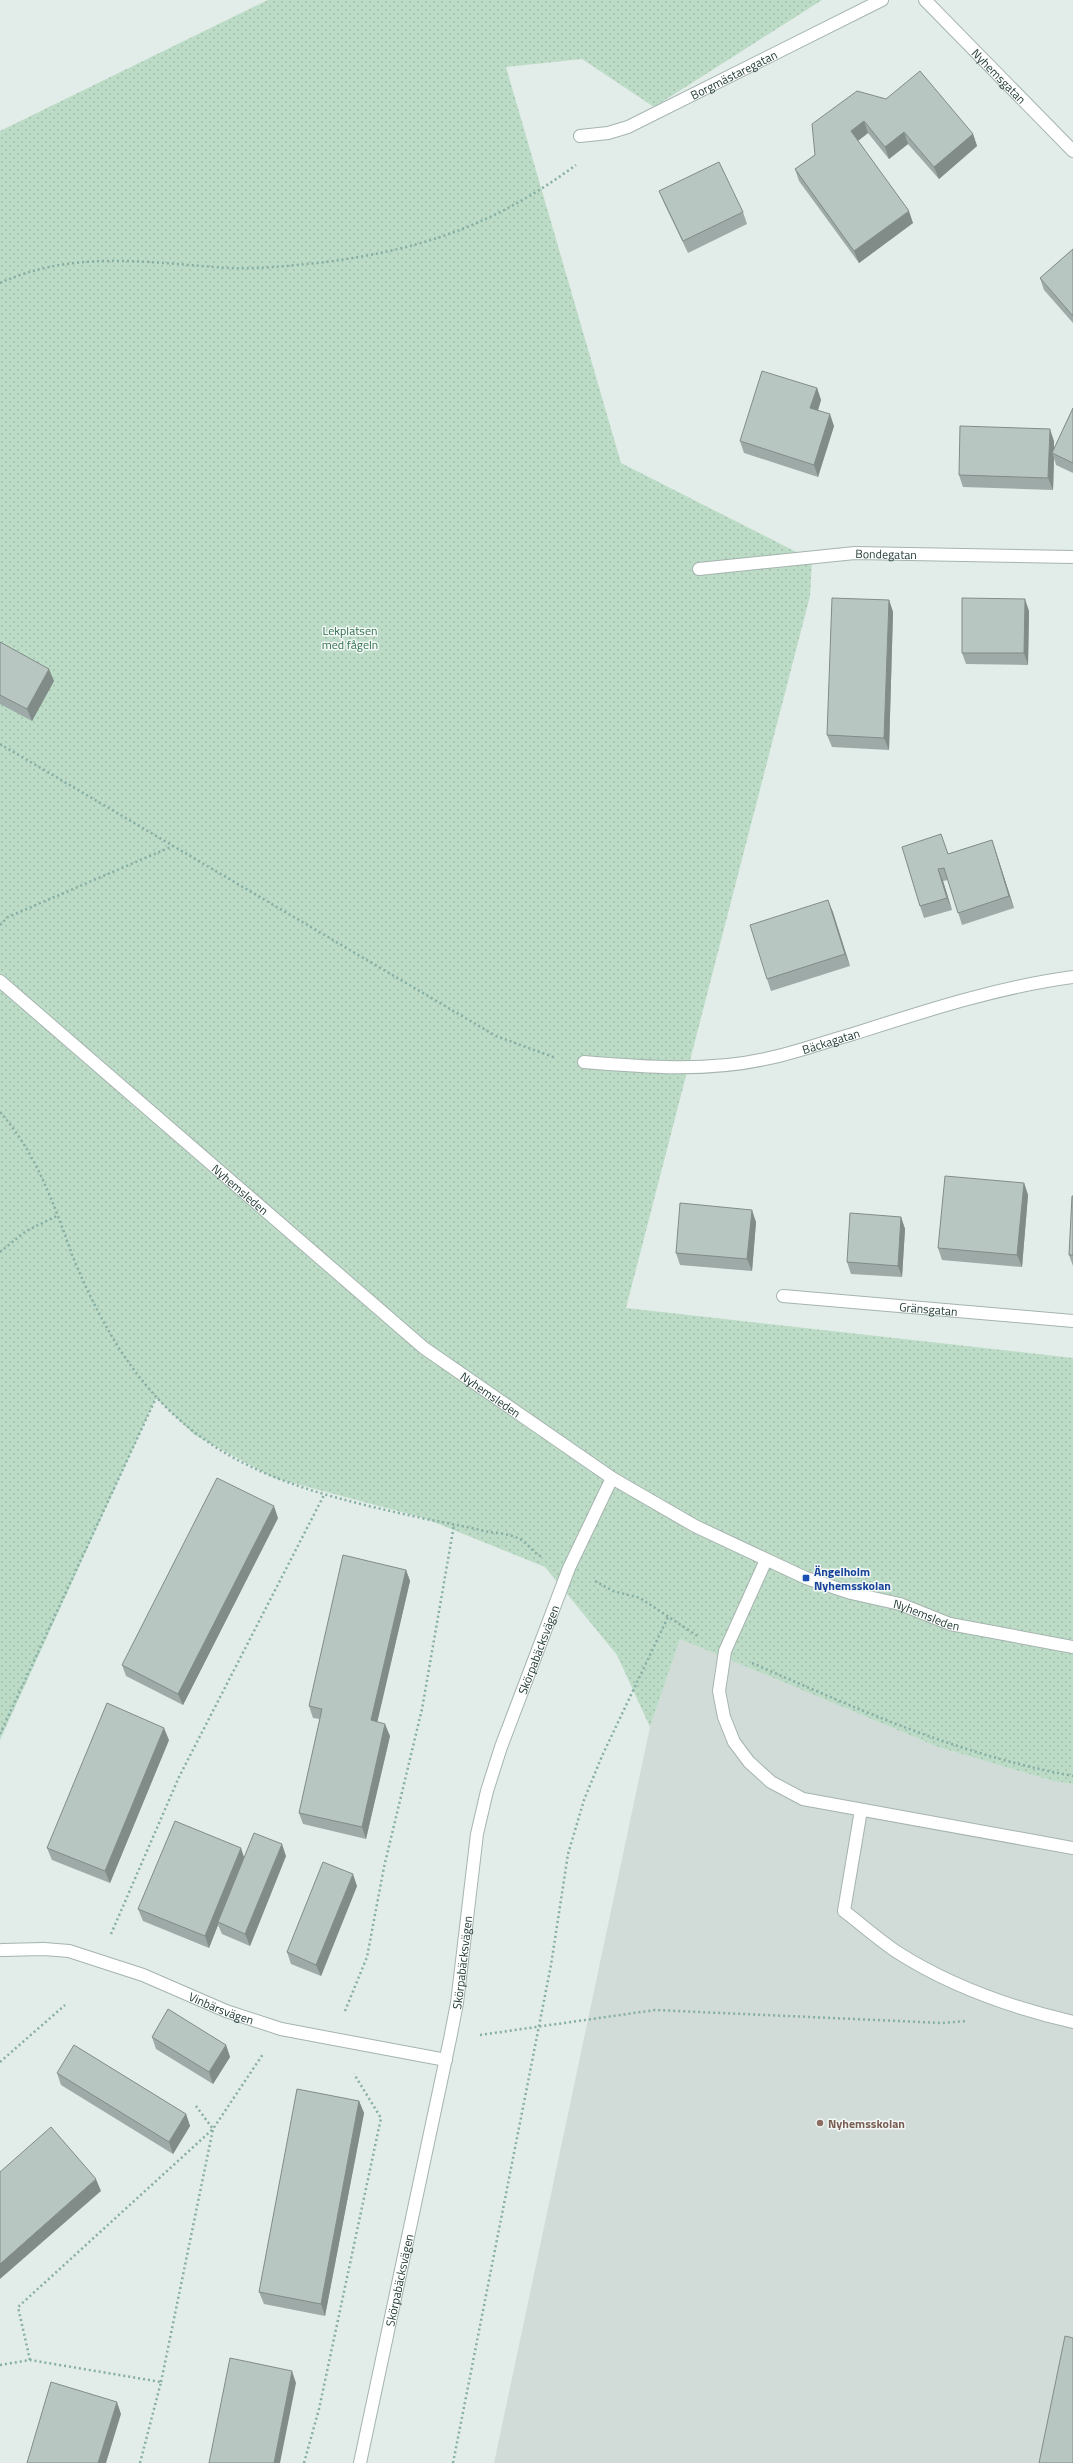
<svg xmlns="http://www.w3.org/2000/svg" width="1073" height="2463" viewBox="0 0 1073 2463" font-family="'Titillium Web',sans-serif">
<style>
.built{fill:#d1dbd7}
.park{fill:url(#park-dots)}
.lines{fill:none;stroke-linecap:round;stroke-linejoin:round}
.lane-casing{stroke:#a5b4af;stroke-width:14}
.street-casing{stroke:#a5b4af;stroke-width:14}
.path{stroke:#85aea4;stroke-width:2.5;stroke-dasharray:2 3;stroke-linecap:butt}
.lane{stroke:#fff;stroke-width:12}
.street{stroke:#fff;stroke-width:12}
.wall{fill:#9eaaa7}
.shaded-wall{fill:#818b88}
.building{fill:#b8c6c2;stroke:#818b88}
.transit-dot{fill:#1a4fb4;stroke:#f3f8f6;stroke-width:1.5}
.education-dot{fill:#8d6e63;stroke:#f3f8f6;stroke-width:1.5}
.labels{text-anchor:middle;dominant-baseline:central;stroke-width:3;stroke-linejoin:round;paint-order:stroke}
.street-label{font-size:12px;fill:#233c37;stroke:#f3f8f6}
.park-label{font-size:12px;fill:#30714e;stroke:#f3f8f6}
.transit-label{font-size:12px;font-weight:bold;fill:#164399;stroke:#f3f8f6;text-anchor:start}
.education-label{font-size:12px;font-weight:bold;fill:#785e54;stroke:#f3f8f6;text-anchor:start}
</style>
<defs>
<pattern id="park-dots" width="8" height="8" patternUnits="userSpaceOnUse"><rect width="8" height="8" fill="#bddcc7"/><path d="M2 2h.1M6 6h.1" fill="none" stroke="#a2beac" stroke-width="1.8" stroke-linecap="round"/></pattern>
</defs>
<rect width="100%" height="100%" fill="#e2ece8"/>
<!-- built -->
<polygon class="built" points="680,1639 938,1747 1053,1781 1073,1784 1073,2463 494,2463 650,1727"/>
<!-- park -->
<polygon class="park" points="268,0 822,0 654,107 582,59 506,67 621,463 812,560 810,596 626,1308 1073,1358 1073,1784 1053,1781 938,1747 680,1639 650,1727 617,1655 545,1567 424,1518 274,1478 195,1435 156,1398 0,1740 0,131"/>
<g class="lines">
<defs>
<g id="lane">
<polyline points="766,1560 725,1651 719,1691 724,1717 734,1742 749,1762 771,1782 803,1799 1073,1848"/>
<path d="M 861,1810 L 844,1911 C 861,1924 879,1940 897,1952 C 950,1986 1013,2008 1073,2022"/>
</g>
<g id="street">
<path id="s1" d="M 925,0 L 1073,151"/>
<path id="s2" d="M 580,136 L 608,133 L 628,127 L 882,0"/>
<path id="s3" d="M 699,569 L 855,553 L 1073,557"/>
<path id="s4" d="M 0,981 L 424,1348 L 612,1478 L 695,1526 L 806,1578 L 851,1593 L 900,1604 L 950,1624 L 1073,1647"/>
<path id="s5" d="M 584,1062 C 644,1067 706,1072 765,1059 C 795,1053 824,1042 853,1034 C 925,1011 998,987 1073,977"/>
<path id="s6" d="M 783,1296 L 1073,1321"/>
<path id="s7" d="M 2,1950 L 44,1949 L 69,1951 L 143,1975 L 226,2011 L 281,2029 L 446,2060"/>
<path id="s8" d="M 360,2463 L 450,2039 L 457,2003 L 477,1834 L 487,1791 L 501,1747 L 569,1568 L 612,1478"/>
</g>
</defs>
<!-- lane casing -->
<use href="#lane" class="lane-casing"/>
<!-- street casing -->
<use href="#street" class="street-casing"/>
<!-- path -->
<g class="path">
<path d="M 0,283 C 75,249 151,263 229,268 C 259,269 288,266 317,263 C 418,251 493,226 576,165"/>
<polyline points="0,744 496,1036 556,1058"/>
<polyline points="0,925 8,917 173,846"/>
<path d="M 0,1112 C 37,1154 54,1205 73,1257 C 85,1287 100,1317 117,1345 C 193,1466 294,1490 426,1519 C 447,1523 468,1527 489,1532 C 498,1533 509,1534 518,1538 C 527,1542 533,1553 542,1557"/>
<polyline points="0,1252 26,1231 59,1215"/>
<polyline points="595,1581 613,1591 640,1598 699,1637"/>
<path d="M 752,1663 C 860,1710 956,1754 1073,1776"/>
<polyline points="0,1734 156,1398"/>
<polyline points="111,1934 179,1777 324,1495"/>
<polyline points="345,2011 367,1957 384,1867 422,1709 454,1525"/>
<polyline points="480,2035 655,2010 942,2023 967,2021"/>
<polyline points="0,2062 65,2005"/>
<polyline points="30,2360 18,2307 213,2129 196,2106"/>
<polyline points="0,2365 30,2360 161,2382 140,2463"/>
<polyline points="161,2382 213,2129 263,2054"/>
<polyline points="304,2463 319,2409 381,2118 354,2074"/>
<polyline points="453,2463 551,1965 568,1854 584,1800 602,1756 668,1617"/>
</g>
<!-- lane -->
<use href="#lane" class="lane"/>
<!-- street -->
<use href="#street" class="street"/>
</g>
<!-- wall -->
<g class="wall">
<polygon points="857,91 973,134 977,146 939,179 908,144 889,159 868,133 858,141 913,223 859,263 799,181 795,169 815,155"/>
<polygon points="659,191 743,212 747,224 688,253 664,203"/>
<polygon points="1073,249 1073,323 1044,290 1040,278"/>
<polygon points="817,388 821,400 818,410 834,426 818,477 744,453 740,441"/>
<polygon points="1073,408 1073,473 1056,465 1054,458 1053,490 963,487 959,475 1054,441 1054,448"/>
<polygon points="889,600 893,612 889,750 832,747 827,735"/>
<polygon points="1029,611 1028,665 966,664 962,653"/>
<polygon points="0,642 54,681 32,721 0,704"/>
<polygon points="941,834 948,854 992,840 996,852 1014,908 962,925 948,880 943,881 952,910 924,918 920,906"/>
<polygon points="828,900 850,966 771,991 767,979"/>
<polygon points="1024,1183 1028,1195 1022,1267 942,1260 938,1248"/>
<polygon points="1073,1196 1073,1266 1069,1255"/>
<polygon points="901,1217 905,1229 902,1277 851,1274 847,1262"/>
<polygon points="756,1222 752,1271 680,1265 676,1253"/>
<polygon points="278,1518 183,1705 126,1676 122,1665"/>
<polygon points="406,1570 410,1581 377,1722 390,1736 366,1839 303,1824 299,1813 320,1719 313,1718 309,1706"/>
<polygon points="169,1740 110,1883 52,1860 47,1848"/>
<polygon points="286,1856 250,1946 222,1934 218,1925 209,1948 143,1921 138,1909 244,1857"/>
<polygon points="357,1886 321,1976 291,1964 287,1952"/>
<polygon points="152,2037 226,2045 230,2057 213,2084 156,2049"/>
<polygon points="57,2073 186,2114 190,2126 173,2154 61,2085"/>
<polygon points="359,2101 364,2113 325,2316 264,2304 259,2292"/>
</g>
<!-- shaded-wall -->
<g class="shaded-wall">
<polygon points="864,121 868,133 855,143 851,131"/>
<polygon points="904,132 908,144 889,159 885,147"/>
<polygon points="973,134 977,146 939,179 934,167"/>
<polygon points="909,211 913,223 859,263 854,251"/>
<polygon points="817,388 821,400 815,420 810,408"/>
<polygon points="830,414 834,426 818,477 814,465"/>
<polygon points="1050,429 1054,441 1054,454 1052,453 1054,458 1053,490 1048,478"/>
<polygon points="1025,599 1029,611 1028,665 1024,653"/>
<polygon points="889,600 893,612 889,750 884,738"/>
<polygon points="49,669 54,681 32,721 27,709"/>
<polygon points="992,840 996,852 1014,908 1009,896"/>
<polygon points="938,869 943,881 952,910 947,898"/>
<polygon points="828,900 833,912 850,966 845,954"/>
<polygon points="1024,1183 1028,1195 1022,1267 1017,1255"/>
<polygon points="752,1210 756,1222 752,1271 747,1259"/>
<polygon points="901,1217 905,1229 902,1277 898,1266"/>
<polygon points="274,1506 278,1518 183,1705 178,1694"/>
<polygon points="406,1570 410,1581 375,1732 371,1720"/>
<polygon points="385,1724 390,1736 366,1839 362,1827"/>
<polygon points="164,1728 169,1740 110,1883 105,1871"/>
<polygon points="282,1844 286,1856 250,1946 245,1934"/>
<polygon points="241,1848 245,1860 218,1922 218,1925 209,1948 205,1936"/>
<polygon points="353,1874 357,1886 321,1976 316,1965"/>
<polygon points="226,2045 230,2057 213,2084 209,2072"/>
<polygon points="359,2101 364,2113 325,2316 321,2304"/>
<polygon points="186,2114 190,2126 173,2154 169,2142"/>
<polygon points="96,2179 101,2191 0,2279 0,2264"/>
<polygon points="292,2371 296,2383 280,2463 274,2463"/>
<polygon points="117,2402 121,2414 106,2463 98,2463"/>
</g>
<!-- building -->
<g class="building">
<polygon points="920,71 973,134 934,167 904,132 885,147 864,121 851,131 909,211 854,251 795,169 815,155 812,124 857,91 886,99"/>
<polygon points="719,162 743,212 683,241 659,191"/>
<polygon points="1073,249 1073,316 1040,278"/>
<polygon points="762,371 817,388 810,408 830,414 814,465 740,441"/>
<polygon points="1073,408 1073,463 1052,453"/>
<polygon points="960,426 1050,429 1048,478 959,475"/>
<polygon points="832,598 889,600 884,738 827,735"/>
<polygon points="962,598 1025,599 1024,653 962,653"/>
<polygon points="0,642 49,669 27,709 0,695"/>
<polygon points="941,834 948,854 992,840 1009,896 958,913 944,868 938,869 947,898 920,906 902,847"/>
<polygon points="828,900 845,954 767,979 750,925"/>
<polygon points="945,1176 1024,1183 1017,1255 938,1248"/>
<polygon points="1072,1196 1073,1196 1073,1255 1069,1255"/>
<polygon points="680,1203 752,1210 747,1259 676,1253"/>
<polygon points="850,1213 901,1217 898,1266 847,1262"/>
<polygon points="217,1478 274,1506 178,1694 122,1665"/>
<polygon points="343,1555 406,1570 371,1720 385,1724 362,1827 299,1813 322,1709 309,1706"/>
<polygon points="107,1703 164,1728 105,1871 47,1848"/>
<polygon points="175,1821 241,1848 205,1936 138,1909"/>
<polygon points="254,1833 282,1844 245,1934 218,1922"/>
<polygon points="323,1862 353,1874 316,1965 287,1952"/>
<polygon points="168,2009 226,2045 209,2072 152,2037"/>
<polygon points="74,2045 186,2114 169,2142 57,2073"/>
<polygon points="297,2089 359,2101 321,2304 259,2292"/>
<polygon points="51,2127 96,2179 0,2264 0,2172"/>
<polygon points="1065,2336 1073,2338 1073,2463 1039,2463"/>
<polygon points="230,2358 292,2371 274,2463 209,2463"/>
<polygon points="51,2382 117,2402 98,2463 27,2463"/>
</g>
<!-- markers -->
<rect class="transit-dot" x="802" y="1574" width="8" height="8" rx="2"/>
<circle class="education-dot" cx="820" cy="2123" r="4"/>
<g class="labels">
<!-- street labels -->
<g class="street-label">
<text stroke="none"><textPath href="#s2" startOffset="167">Borgmästaregatan</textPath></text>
<text stroke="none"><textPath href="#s1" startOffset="106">Nyhemsgatan</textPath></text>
<text stroke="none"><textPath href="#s3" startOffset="188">Bondegatan</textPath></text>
<text stroke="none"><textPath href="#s5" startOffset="250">Bäckagatan</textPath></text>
<text stroke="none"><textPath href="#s4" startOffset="318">Nyhemsleden</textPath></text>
<text stroke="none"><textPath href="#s6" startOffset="146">Gränsgatan</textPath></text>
<text stroke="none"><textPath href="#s4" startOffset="642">Nyhemsleden</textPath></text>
<text stroke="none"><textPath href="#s4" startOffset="1134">Nyhemsleden</textPath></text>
<text stroke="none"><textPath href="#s8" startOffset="835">Skörpabäcksvägen</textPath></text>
<text stroke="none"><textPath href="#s8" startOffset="511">Skörpabäcksvägen</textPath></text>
<text stroke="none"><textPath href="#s7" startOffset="230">Vinbärsvägen</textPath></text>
<text stroke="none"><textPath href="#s8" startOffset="187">Skörpabäcksvägen</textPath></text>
</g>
<!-- park labels -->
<g class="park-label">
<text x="350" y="630">Lekplatsen<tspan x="350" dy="14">med fågeln</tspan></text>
</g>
<!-- transit labels -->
<g class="transit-label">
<text x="814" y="1571">Ängelholm<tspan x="814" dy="14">Nyhemsskolan</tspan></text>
</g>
<!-- education labels -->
<g class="education-label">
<text x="828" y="2123">Nyhemsskolan</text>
</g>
</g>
</svg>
